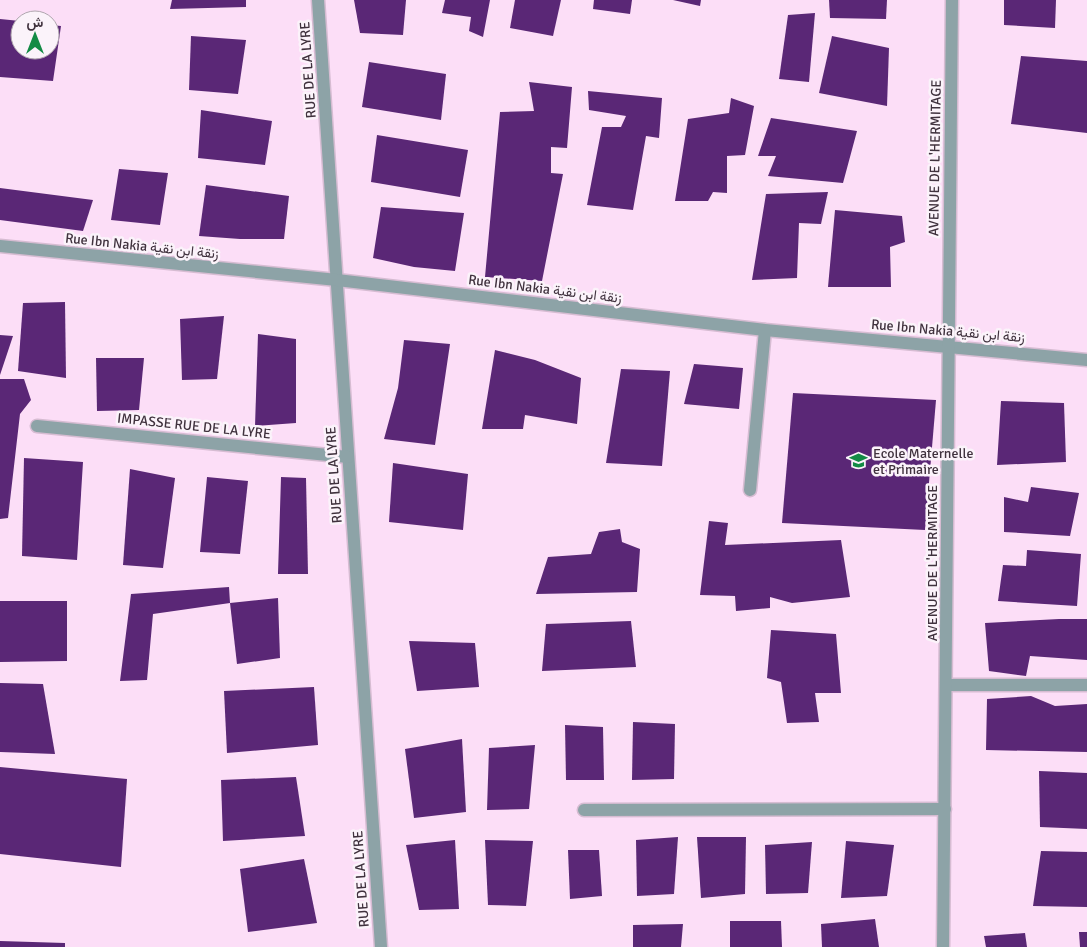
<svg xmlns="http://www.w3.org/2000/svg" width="1087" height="947" viewBox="0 0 1087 947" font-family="Signika,Vazirmatn,sans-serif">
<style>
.building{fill:#5a2776}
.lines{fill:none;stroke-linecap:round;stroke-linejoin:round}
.minor-casing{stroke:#d6bcd2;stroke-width:15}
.minor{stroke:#8da3a7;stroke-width:12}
.labels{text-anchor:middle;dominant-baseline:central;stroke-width:5;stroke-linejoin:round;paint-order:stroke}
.street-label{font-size:14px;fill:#40323e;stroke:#fbf3fa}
.poi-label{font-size:14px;fill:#40323e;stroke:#fbf3fa;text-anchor:start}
</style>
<rect width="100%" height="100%" fill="#fcdef7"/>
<!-- building -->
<g class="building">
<polygon points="172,0 246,0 246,7 170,9"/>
<polygon points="354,0 406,0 403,35 360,33"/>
<polygon points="445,0 490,0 483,37 469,31 471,17 442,13"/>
<polygon points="515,0 561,0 553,36 510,28"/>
<polygon points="594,0 632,0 630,14 593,9"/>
<polygon points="673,0 701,0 700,6"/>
<polygon points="829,0 887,0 886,19 830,18"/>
<polygon points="1004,0 1056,0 1055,28 1004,25"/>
<polygon points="815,13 809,82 779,79 788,15"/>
<polygon points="0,19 20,21 20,50 50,50 50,25 61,26 53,81 0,77"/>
<polygon points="191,36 246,40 238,94 189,90"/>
<polygon points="832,36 889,48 887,106 819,93"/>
<polygon points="1021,56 1087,61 1087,133 1011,124"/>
<polygon points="369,62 446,74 441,120 362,107"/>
<polygon points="529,82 572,87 567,148 551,147 551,173 563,174 542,281 485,277 500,112 534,111"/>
<polygon points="588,91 662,98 659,138 646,136 633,210 587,205 602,127 621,127 626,116 589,110"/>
<polygon points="731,98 754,106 745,155 727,156 727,193 713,192 708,201 675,201 688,119 729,113"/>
<polygon points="201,110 272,121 265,165 198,158"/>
<polygon points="771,118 857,131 843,183 768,176 776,156 758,156"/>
<polygon points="377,135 468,150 460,197 371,182"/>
<polygon points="119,169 168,173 160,225 111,220"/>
<polygon points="206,185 289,196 284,239 240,239 199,236"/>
<polygon points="0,188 93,200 83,231 0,220"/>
<polygon points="828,192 821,224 799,223 797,278 752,280 766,194"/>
<polygon points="381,207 464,213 455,271 414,267 373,258"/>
<polygon points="835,210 902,216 905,242 890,247 891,287 828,287"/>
<polygon points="65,302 66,378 18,371 23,303"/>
<polygon points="224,316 217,379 182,380 180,319"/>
<polygon points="258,334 296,339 296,423 255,426"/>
<polygon points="0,335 13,336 0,375"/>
<polygon points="404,340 450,344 435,445 384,439 398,388"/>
<polygon points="495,350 535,360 581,378 577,424 525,415 523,429 482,429"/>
<polygon points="96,358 144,358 139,410 97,411"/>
<polygon points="694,364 743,368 739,409 684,404"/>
<polygon points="621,369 670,371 662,466 606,463"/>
<polygon points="0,379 24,379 31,400 20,414 8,518 0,519"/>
<polygon points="793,393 936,400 925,530 782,523"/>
<polygon points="1001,401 1064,403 1066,462 997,465"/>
<polygon points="24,458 83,462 77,560 22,556"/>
<polygon points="393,463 468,474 463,530 389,522"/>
<polygon points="130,469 175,478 163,568 123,565"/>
<polygon points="207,477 248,481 240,554 200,552"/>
<polygon points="281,477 306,478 308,574 278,574"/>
<polygon points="1031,487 1079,493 1070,536 1004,532 1004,497 1028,502"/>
<polygon points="709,521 728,523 725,545 841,540 850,597 792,603 770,597 770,608 736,611 735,596 700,595"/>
<polygon points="620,529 622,542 640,549 637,592 536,594 548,557 591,554 599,532"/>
<polygon points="1027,550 1081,554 1077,606 998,601 1003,565 1026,566"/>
<polygon points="229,587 230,603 153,614 147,680 120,681 131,594"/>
<polygon points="278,598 280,658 237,664 230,603"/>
<polygon points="0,601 67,601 67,661 0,662"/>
<polygon points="1059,619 1087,619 1087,660 1030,656 1026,676 989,671 985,623"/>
<polygon points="631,621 636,667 542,671 546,624"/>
<polygon points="771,630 836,634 841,693 815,693 819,722 787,723 781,682 767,678"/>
<polygon points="409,641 475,643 479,687 417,691"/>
<polygon points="0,683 43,684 55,754 0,752"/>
<polygon points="314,687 318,745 227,753 224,691"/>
<polygon points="1031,696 1055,706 1087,704 1087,752 986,750 987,699"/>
<polygon points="633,722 675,724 674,779 632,780"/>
<polygon points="565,725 603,727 604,780 566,780"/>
<polygon points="462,739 466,812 414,818 405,749"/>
<polygon points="535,745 529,809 487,810 489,748"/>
<polygon points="0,767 127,779 121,867 0,854"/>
<polygon points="1039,771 1087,773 1087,829 1040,827"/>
<polygon points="296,777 305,836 223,841 221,780"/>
<polygon points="678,837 674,894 637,896 636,840"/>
<polygon points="697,837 746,837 745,894 701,898"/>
<polygon points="455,840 459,909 419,910 406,845"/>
<polygon points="485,840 533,841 526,906 488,905"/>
<polygon points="846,841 894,845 887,896 841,898"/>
<polygon points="812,842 808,893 766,894 765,845"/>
<polygon points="568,850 599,850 602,896 570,899"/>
<polygon points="1041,851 1087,852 1087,907 1033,906"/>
<polygon points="304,859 317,923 248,932 240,869"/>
<polygon points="875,919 879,947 822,947 821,924"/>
<polygon points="730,921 781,921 782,947 730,947"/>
<polygon points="683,924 681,947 633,947 633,925"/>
<polygon points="1079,932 1087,932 1087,947 1080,947"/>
<polygon points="1025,933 1027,947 986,947 984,936"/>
<polygon points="0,941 65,943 65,947 0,947"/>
</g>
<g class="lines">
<defs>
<g id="minor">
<polyline points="318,0 381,947"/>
<polyline points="0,246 337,280 765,330 1087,360"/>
<polyline points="37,426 348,457"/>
<polyline points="750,490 765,330"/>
<polyline points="946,685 1087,685"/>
<polyline points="584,810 945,809"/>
<polyline points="943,947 952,0"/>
</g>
</defs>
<!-- minor casing -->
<use href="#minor" class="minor-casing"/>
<!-- minor -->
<use href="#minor" class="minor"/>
</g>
<!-- icons -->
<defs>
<symbol id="school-bare" viewBox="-9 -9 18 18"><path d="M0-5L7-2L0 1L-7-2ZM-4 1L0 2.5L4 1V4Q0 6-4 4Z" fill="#138b45" stroke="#fbf3fa" stroke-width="2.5" paint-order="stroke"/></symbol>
</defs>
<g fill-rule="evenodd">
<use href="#school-bare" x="846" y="448" width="25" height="25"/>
</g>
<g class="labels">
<!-- street labels -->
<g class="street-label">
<text transform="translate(308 70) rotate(-94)">RUE DE LA LYRE</text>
<text transform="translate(935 158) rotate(-89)">AVENUE DE L'HERMITAGE</text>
<text transform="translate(142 246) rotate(6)">Rue Ibn Nakia زنقة ابن نقية</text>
<text transform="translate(545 289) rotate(7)">Rue Ibn Nakia زنقة ابن نقية</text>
<text transform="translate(948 331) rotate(5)">Rue Ibn Nakia زنقة ابن نقية</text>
<text transform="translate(194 426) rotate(6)">IMPASSE RUE DE LA LYRE</text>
<text transform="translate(334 475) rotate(-94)">RUE DE LA LYRE</text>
<text transform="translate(932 563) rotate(-90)">AVENUE DE L'HERMITAGE</text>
<text transform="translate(361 879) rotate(-94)">RUE DE LA LYRE</text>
</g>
<!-- poi labels -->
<g class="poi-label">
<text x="873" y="453">Ecole Maternelle<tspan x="873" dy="16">et Primaire</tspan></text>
</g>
</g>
<!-- north arrow -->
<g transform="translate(35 35)"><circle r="24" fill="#fbf3fa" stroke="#b0a6af"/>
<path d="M0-4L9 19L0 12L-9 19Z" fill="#138b45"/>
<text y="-8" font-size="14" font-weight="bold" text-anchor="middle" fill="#40323e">ش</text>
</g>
</svg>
